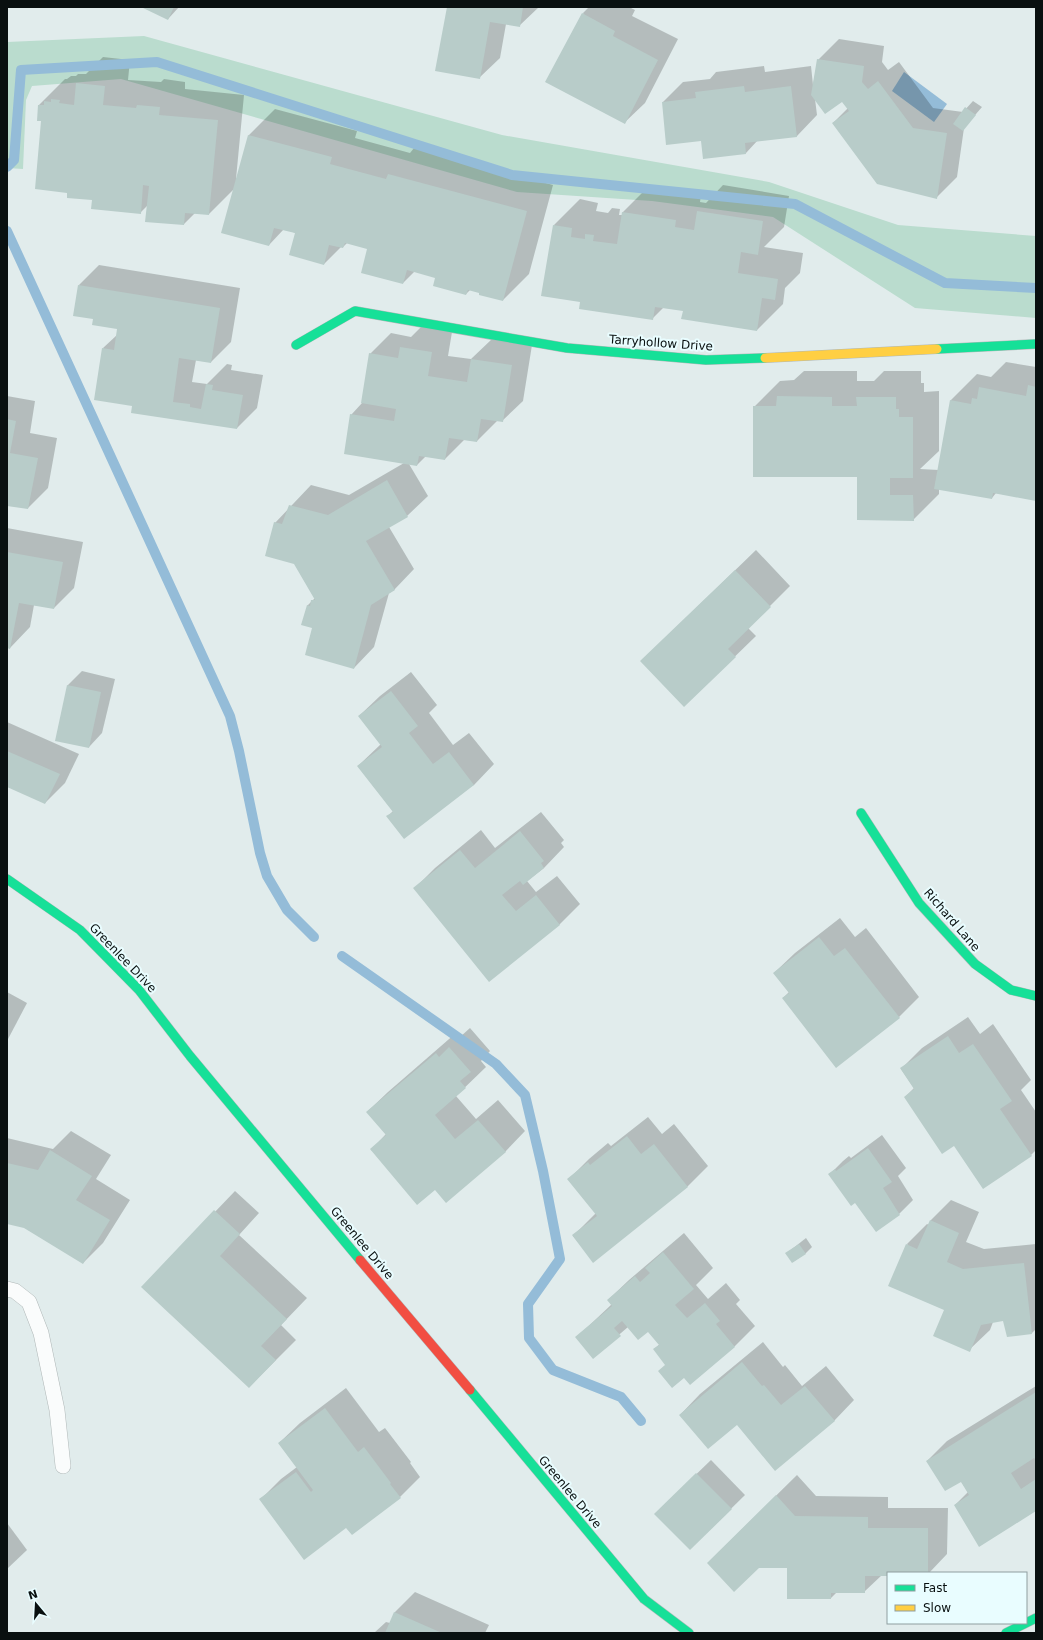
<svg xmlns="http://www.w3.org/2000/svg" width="1043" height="1640" viewBox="0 0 1043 1640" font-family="'DejaVu Sans',sans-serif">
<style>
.green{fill:#badcce}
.water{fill:#94bcd8}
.shadow{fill:#0003}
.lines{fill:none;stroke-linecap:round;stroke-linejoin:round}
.stream{stroke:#94bcd8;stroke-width:10}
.building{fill:#b8ccc9}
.lane-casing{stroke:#b0b8b8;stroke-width:16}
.fast-casing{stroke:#b0b8b8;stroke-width:10}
.slow-casing{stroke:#b0b8b8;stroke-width:10}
.jam-casing{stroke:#b0b8b8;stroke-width:10}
.lane{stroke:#fafcfc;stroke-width:15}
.fast{stroke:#16e098;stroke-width:9}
.slow{stroke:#ffcf43;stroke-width:9}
.jam{stroke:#f24e42;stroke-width:9}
.labels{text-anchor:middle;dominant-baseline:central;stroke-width:4;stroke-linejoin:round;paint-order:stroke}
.street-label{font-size:12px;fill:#091010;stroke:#e9fdff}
</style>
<rect width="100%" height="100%" fill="#e1ecec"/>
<!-- green -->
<polygon class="green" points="144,36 502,135 769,182 898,225 1036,236 1036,318 915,308 773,217 652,201 517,192 121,79 32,86 26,100 23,169 7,168 7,42"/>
<!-- water -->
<polygon class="water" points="904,72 947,104 934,122 892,91"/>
<!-- shadow -->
<g class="shadow">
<polygon points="144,7 179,7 168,19"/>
<polygon points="448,7 539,7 519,26 506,24 500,58 479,78"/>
<polygon points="589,7 629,7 635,10 632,16 678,39 645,103 624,123 583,13"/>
<polygon points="839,39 884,46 882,62 888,70 899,62 933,108 963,112 973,101 982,107 964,128 957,177 936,198 833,123 848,108 842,100 815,99 817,115 797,136 758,140 746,153 702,140 663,102 683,82 710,79 716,72 764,66 765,72 811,66 813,85 818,60"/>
<polygon points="103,57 130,60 128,80 161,82 164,79 185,82 185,89 244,95 236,179 237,179 249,135 275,109 357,131 355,138 410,153 414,148 553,185 529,274 503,300 471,289 466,294 437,277 415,271 403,283 368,248 348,242 343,247 341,247 324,264 296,233 284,229 269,245 234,189 209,214 195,213 184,224 148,205 140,213 68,192 42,121 39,105 65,79 67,79 71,76 76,76 78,74 86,74"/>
<polygon points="723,185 789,196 784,227 764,247 803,253 800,273 785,288 783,304 757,330 684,310 664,307 652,319 582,301 554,225 580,199 598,203 596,211 608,213 612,208 620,209 619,215 623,215 623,212 649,186 701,195 700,202 706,203"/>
<polygon points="99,265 240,288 231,342 211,362 196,360 192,382 207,384 227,364 232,365 231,370 263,375 257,408 237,428 133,405 103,348 117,335 118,328 94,318 79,285"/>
<polygon points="421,327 452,332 448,356 471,359 492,339 532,345 523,401 502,421 498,420 477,441 465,439 445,459 426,456 417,465 409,464 428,496 407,516 389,527 414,569 394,590 389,593 374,647 354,668 313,628 307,606 315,598 275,523 311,485 349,495 404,463 351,415 362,403 370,354 391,333 411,337"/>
<polygon points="1006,362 1036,367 1036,500 996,493 992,498 939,488 939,494 913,520 858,476 754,407 780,381 794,380 804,371 857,371 857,381 874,381 884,371 921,371 921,383 924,383 924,392 939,391 939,451 920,469 939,470 951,400 977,374 991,377"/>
<polygon points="7,396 35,401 30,433 57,438 48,488 28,508 7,505"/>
<polygon points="7,528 83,542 74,588 54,608 34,605 30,627 10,648 7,647"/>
<polygon points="756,550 790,586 748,628 756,636 684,706 662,641"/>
<polygon points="82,671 115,679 102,733 89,747 56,740 68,685"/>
<polygon points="411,672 437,705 429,713 453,745 469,733 494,764 474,785 388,816 393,811 358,766 381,744 359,716 380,696"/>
<polygon points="7,722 79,754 65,783 45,803 7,786"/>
<polygon points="541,812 564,840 561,843 564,847 544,868 527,881 536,892 557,876 580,904 559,925 415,888 435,868 481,830 495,848"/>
<polygon points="840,918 855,937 866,928 919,997 899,1017 783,998 789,992 774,973 795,953"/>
<polygon points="7,992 27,1003 7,1041"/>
<polygon points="968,1017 980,1034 993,1024 1031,1080 1021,1090 1036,1112 1036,1150 1031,1155 955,1145 905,1097 914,1088 901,1069 922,1048"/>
<polygon points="470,1028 490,1051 481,1061 486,1067 456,1096 476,1119 498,1100 525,1131 505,1152 435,1189 371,1150 386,1134 367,1112 388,1092 456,1033 460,1037"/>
<polygon points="648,1117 662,1134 674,1124 708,1166 688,1186 594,1261 573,1236 596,1213 569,1179 589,1159 608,1143 611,1146"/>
<polygon points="71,1131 111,1155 96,1179 130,1200 103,1243 83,1263 24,1227 7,1223 7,1138 53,1149"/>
<polygon points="882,1135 906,1168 898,1176 913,1200 899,1214 855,1202 830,1174 843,1161 849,1156 851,1158"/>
<polygon points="235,1191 259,1213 239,1235 307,1298 281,1325 296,1340 249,1387 143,1287"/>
<polygon points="951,1200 979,1212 966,1242 984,1249 1036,1244 1036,1329 1032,1333 1004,1320 993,1322 990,1330 969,1350 907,1244 927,1224 929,1225 931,1220"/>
<polygon points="684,1233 713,1268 696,1285 708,1299 726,1283 740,1300 736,1304 755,1326 735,1346 690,1384 684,1376 666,1364 654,1349 660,1344 648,1330 628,1327 593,1357 577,1337 612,1304 608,1300 629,1280"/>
<polygon points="806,1238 812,1247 806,1253 793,1262 787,1253"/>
<polygon points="763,1342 783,1367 785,1365 802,1386 826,1366 854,1400 834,1421 737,1424 680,1415 700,1394"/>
<polygon points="1036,1386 1036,1510 955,1505 968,1492 961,1481 927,1461 947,1441"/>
<polygon points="346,1388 379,1432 385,1428 411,1462 410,1463 420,1477 400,1497 347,1527 261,1499 281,1479 297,1467 279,1443 300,1423"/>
<polygon points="711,1460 745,1495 690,1549 655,1514"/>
<polygon points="797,1475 816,1496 888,1497 888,1508 948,1508 947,1554 929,1573 888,1573 888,1575 882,1575 864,1592 837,1592 831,1598 788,1567 708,1563"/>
<polygon points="7,1523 27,1550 7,1569"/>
<polygon points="415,1592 489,1625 485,1633 374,1633 386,1622 390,1623 395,1612"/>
</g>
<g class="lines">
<!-- stream -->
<g class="stream">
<polyline points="7,167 14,160 21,70 157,62 512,175 795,204 945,283 1036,288"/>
<polyline points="7,231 230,716 239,751 260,853 267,876 287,910 314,937"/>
<polyline points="342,956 496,1064 525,1095 543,1171 560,1259 528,1304 529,1338 553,1370 621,1397 641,1421"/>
</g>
</g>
<!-- building -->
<g class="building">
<polygon points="141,7 174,7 168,20"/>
<polygon points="447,7 523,7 520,27 490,22 480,79 435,71"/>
<polygon points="582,13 615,31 613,36 658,60 625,124 545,82"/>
<polygon points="817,59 864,66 862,82 868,89 878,81 913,128 947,133 937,199 877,184 832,123 849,111 842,102 825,114 811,95"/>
<polygon points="76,83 105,86 103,105 136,108 137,105 160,107 159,115 218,120 209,215 185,213 184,225 145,222 149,186 143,185 141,214 91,209 92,200 67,198 67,193 35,189 41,121 37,121 38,105 44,105 44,101 51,102 51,99 60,100 59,103 74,105"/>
<polygon points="744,86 745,92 791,86 797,137 745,143 746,154 703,159 701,141 666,145 662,102 696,98 695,92"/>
<polygon points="965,107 976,115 963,131 953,124"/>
<polygon points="248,135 332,157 330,164 386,179 388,174 527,211 503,301 479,295 479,293 468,290 466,295 433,286 435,278 407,270 403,284 361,273 367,249 345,243 343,248 329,245 324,265 289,255 295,233 274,228 269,246 221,233"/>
<polygon points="697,211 763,221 758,255 741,252 738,273 778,279 775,300 762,298 757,331 681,319 683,311 655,307 653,320 579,309 580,302 541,296 553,225 572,228 571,237 585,239 585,234 594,235 593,241 617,244 622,212 676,220 675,227 694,230"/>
<polygon points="78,285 220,308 211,363 179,358 173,402 190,404 190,407 201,409 206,384 213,385 212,390 243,395 237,429 131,413 132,406 94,400 102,348 114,350 117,329 92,325 93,319 73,316"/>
<polygon points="400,347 432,352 428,376 467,382 471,359 512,365 503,422 481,419 477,442 449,438 445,460 419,456 417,466 344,454 350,414 394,421 396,409 361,403 369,353 398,358"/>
<polygon points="1028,385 1036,387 1036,501 993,493 992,499 934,489 950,400 971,404 972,398 977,399 979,387 1026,396"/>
<polygon points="777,396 832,397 832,406 857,406 856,397 896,397 896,409 899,409 899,417 913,417 913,478 890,478 890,495 913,495 914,521 857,520 857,477 753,477 753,406 776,406"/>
<polygon points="7,419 16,421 10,453 38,458 28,509 7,506"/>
<polygon points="387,480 408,517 366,541 395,590 371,605 354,669 305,655 312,628 301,625 307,605 310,606 311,600 315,600 294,564 265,556 274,522 282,524 289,505 328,515"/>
<polygon points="7,552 63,562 54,609 19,603 10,649 7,648"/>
<polygon points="735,570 771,607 728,649 736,657 684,707 640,661"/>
<polygon points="67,685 101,692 89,748 55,741"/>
<polygon points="391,691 418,726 409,733 433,764 449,752 474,785 404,839 386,816 393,812 357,766 382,747 358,716"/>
<polygon points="7,751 60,774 45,804 7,787"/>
<polygon points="520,831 544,861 541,863 544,868 523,885 520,881 502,895 516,911 536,895 560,925 489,982 413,888 460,850 475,868"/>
<polygon points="819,937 834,956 845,948 900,1018 836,1068 782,998 789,993 773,973"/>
<polygon points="948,1036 959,1053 973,1044 1012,1101 1000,1109 1032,1156 983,1189 954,1146 942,1154 904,1097 914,1089 900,1068"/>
<polygon points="449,1047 471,1072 460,1081 466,1088 435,1115 455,1139 478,1120 506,1152 446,1203 435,1190 417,1205 370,1149 386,1135 366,1112 436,1053 439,1057"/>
<polygon points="627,1136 641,1154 654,1144 688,1187 593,1263 572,1235 597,1216 567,1179 588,1162 590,1165"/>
<polygon points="868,1148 892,1182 883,1188 900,1215 876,1232 855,1203 851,1206 828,1174 835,1169 836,1171"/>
<polygon points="50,1150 92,1176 76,1200 110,1220 83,1264 24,1228 7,1224 7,1163 38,1170"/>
<polygon points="214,1210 240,1234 220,1256 287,1319 261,1346 276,1360 249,1388 141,1287"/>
<polygon points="930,1220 959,1233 947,1262 963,1269 1024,1263 1032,1334 1007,1337 1003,1321 981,1325 970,1352 933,1336 944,1310 888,1286 906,1244 917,1249"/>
<polygon points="799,1244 806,1254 792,1263 785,1253"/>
<polygon points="663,1252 694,1289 675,1305 687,1318 705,1303 720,1321 716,1324 735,1347 690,1385 684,1378 672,1388 658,1371 665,1365 653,1349 659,1345 648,1332 638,1340 622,1321 614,1328 621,1336 593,1359 575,1337 612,1306 607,1300 635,1276 640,1282 650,1273 645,1268"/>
<polygon points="742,1362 762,1386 764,1385 781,1405 805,1386 835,1421 775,1471 737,1425 708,1449 679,1415"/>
<polygon points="1036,1392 1036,1460 1034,1458 1011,1473 1021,1489 1036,1479 1036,1511 979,1547 954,1505 969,1495 961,1482 945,1491 926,1461"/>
<polygon points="325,1408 358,1452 364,1447 391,1483 390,1484 401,1498 352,1535 346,1528 304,1560 259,1499 296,1472 311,1492 313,1490 278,1443"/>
<polygon points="696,1473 732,1509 690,1550 654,1514"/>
<polygon points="776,1495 795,1516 868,1517 868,1528 928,1528 928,1573 888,1573 888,1576 865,1576 865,1593 831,1593 831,1599 787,1599 787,1568 759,1568 734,1592 707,1563"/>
<polygon points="394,1612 442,1633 385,1633"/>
</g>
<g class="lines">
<defs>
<polyline id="lane" points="7,1289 15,1291 29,1302 41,1333 57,1410 63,1466"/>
<g id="fast">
<polyline points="296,345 355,311 567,348 706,360 765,358"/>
<polyline points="937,349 1036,344"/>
<polyline points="861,813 919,903 975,964 1011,990 1036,996"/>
<polyline points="7,879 80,930 139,990 190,1056 360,1260"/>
<polyline points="470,1390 644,1599 689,1633"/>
<polyline points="1006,1633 1036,1618"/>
</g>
<polyline id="slow" points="765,358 937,349"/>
<polyline id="jam" points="360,1260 470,1390"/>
</defs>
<!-- lane casing -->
<use href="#lane" class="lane-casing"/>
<!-- fast casing -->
<use href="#fast" class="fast-casing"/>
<!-- slow casing -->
<use href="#slow" class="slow-casing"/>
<!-- jam casing -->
<use href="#jam" class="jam-casing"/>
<!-- lane -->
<use href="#lane" class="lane"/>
<!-- fast -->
<use href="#fast" class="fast"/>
<!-- slow -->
<use href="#slow" class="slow"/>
<!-- jam -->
<use href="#jam" class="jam"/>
</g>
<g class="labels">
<!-- street labels -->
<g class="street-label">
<text transform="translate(661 343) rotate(4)">Tarryhollow Drive</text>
<text transform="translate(952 920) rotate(49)">Richard Lane</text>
<text transform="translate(123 958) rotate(46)">Greenlee Drive</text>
<text transform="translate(362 1243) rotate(50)">Greenlee Drive</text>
<text transform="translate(570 1492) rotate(50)">Greenlee Drive</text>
</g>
</g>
<!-- border -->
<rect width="1043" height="1640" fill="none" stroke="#091010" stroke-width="16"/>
<!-- legend -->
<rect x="887" y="1572" width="140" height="52" fill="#e9fdff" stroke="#8f9e9f"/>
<rect x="895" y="1585" width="20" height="6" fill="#16e098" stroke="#8f9e9f"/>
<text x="923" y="1592" font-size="12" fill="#091010">Fast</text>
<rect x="895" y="1605" width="20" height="6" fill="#ffcf43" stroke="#8f9e9f"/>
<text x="923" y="1612" font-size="12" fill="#091010">Slow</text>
<!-- north arrow -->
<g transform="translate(36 1604) rotate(342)" stroke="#e9fdff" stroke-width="3" paint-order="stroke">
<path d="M0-3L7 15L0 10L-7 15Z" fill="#091010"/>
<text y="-6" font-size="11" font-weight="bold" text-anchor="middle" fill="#091010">N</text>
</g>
</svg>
